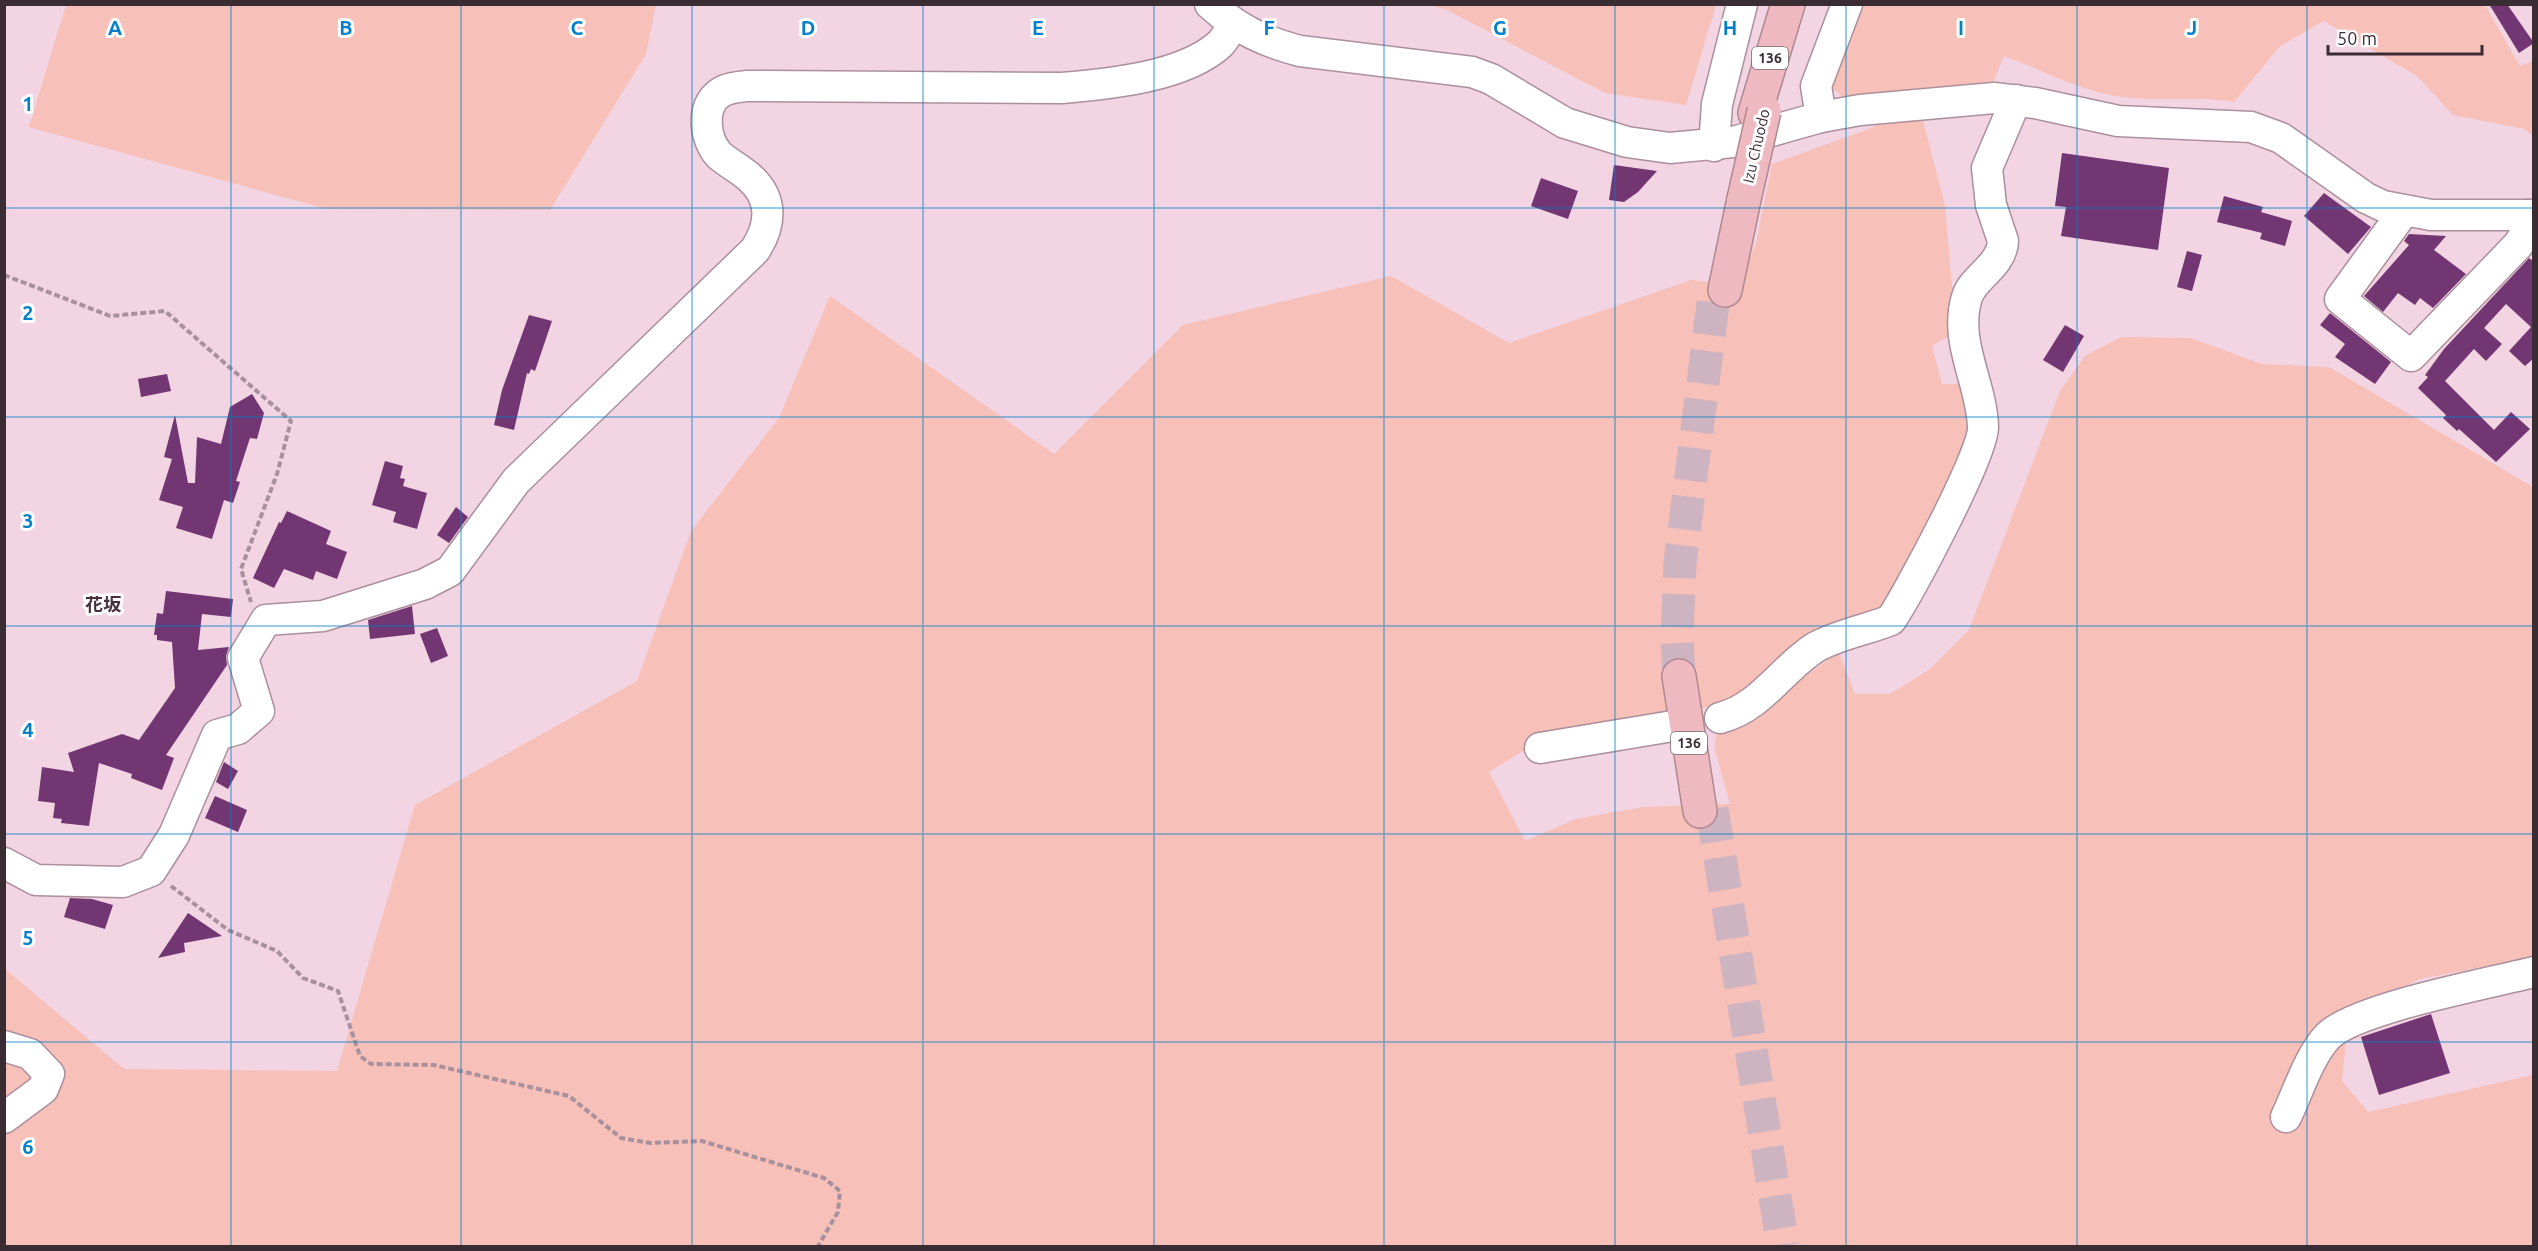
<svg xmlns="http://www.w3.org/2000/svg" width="2538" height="1251" viewBox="0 0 2538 1251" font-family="Ubuntu,'Noto Sans JP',sans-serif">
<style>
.green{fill:#f7c0b8}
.building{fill:#723673}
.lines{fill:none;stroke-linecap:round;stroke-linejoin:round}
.highway-tunnel{stroke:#ceb3c0;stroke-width:33;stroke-dasharray:33 16;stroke-linecap:butt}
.minor-casing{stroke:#ab8f9d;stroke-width:33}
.highway-casing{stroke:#af8890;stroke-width:36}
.path{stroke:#a8909c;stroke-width:4;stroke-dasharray:6 3;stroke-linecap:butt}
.minor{stroke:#fff;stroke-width:30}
.highway{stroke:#efb9c2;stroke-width:33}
.highway-bridge-casing{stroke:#af8890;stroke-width:36;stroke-linecap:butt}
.highway-bridge{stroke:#efb9c2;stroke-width:33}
.grid{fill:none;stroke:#0480c9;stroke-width:1.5;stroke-opacity:0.55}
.labels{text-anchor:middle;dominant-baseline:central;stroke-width:6;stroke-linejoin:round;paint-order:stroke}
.shield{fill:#fff;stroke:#746c70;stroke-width:1.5}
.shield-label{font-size:14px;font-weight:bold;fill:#392d33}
.street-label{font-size:15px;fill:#392d33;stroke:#fff}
.quarter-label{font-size:18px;font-weight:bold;fill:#48303d;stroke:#fff}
.grid-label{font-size:20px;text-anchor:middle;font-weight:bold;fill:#0480c9;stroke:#fff;stroke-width:6;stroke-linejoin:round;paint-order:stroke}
</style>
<rect width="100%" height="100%" fill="#f3d4e3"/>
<!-- green -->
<g class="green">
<polygon points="66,5 66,4 656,5 646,54 550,210 327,209 29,127"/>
<polygon points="1429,5 1716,5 1686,105 1605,93 1447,10"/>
<path d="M 1861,5 L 2485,5 L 2520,66 L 2533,61 L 2533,136 L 2524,129 L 2453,115 L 2417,76 L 2324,21 L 2280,46 L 2234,102 C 2197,95 2160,102 2123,97 C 2082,92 2042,70 2004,56 L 1993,82 L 1844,98 L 1833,89 L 1836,66 Z"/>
<polygon points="1922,117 1945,205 1956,332 1932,346 1942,384 1963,384 1974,420 1885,619 1732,702 1536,743 1489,772 1525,841 1576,819 1643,807 1730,804 1715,750 1716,731 1753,713 1839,652 1855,694 1890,694 1930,669 1969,630 2060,391 2085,356 2121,337 2191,338 2262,364 2329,367 2533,487 2533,957 2420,979 2349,1013 2342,1081 2368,1112 2533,1075 2533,1246 5,1246 4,968 124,1069 337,1071 415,805 637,681 691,531 779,418 830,296 1054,454 1183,325 1391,276 1509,343 1691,280 1739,285 1756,243 1772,164 1869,129 1889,118"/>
</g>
<!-- building -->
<g class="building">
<polygon points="2489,4 2507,4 2534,43 2519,53"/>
<polygon points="2062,153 2169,168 2158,250 2061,236 2066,207 2055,206"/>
<polygon points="1614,165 1657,171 1638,192 1624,202 1609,200"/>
<polygon points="1541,178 1578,191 1568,219 1531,206"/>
<polygon points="2324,193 2371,227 2348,254 2304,216"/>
<polygon points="2224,196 2263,207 2261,212 2292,221 2285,246 2260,239 2262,233 2217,222"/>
<polygon points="2409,234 2446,236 2434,250 2466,274 2433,308 2420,298 2415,305 2398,293 2383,312 2364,296 2409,245 2404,241"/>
<polygon points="2187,251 2202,255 2192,291 2177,287"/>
<polygon points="2529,258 2534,262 2534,358 2525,366 2509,351 2531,327 2506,304 2484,328 2502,344 2486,361 2474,349 2445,381 2494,430 2511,412 2530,429 2496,462 2459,429 2457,431 2443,418 2446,415 2418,388 2428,377 2425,375 2444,349"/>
<polygon points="2330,313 2391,362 2375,384 2335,357 2345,344 2320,325"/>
<polygon points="529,315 552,321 535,371 531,369 529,374 527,373 514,430 494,425 502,390"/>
<polygon points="2065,325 2084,336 2063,372 2043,360"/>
<polygon points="167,374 171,391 141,397 138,379"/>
<polygon points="252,394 264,413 257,439 250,438 236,481 240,482 233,503 224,500 212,539 176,528 183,507 159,500 172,459 164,457 175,415 188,483 195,483 197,437 221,444 230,407"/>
<polygon points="385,461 403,466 400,478 405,479 403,486 427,493 417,529 393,522 396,512 372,505"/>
<polygon points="456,507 468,517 449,543 437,535"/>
<polygon points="287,511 331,531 326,544 347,552 337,579 316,571 313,580 284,569 274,588 253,578 279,522 281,523"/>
<polygon points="166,591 233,599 231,617 202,614 198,650 229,647 226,656 227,665 166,755 174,758 162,790 131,778 132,774 99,763 89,826 61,823 62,819 53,818 55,803 38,801 42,767 74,772 68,753 122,734 139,740 175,688 172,642 157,640 157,635 154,635 157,613 163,614"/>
<polygon points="412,606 415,634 370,639 368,620"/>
<polygon points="437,628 448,656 431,663 420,634"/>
<polygon points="224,762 238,771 228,789 216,782"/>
<polygon points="215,796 247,810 238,832 205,818"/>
<polygon points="70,898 92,899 113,905 105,929 64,917"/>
<polygon points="188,913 222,936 184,943 185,952 158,958"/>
<polygon points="2431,1014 2450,1073 2379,1095 2361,1037"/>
</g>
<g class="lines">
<!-- highway-tunnel -->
<g class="highway-tunnel">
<polyline points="1679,676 1677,637 1680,563 1715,288"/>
<polyline points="1712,809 1783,1246"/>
</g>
<defs>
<g id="minor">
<path d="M 1210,4 C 1237,29 1265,42 1300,51 L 1472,72 L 1491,79 L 1565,123 L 1627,142 L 1670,148 L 1733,142 L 1821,117 L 1860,110 L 1994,98 L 2035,103 L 2118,121 L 2251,127 L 2281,138 L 2366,198 L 2383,206 L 2431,215 L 2534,215"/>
<polyline points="1821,117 1816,86 1847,4"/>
<polyline points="1714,146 1717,104 1742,4"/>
<polyline points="2404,211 2340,299 2411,356 2518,245 2524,236 2528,215"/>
<path d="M 1720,718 C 1762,707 1781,669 1816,647 C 1840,634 1866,630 1891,620 C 1909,592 1984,454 1983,427 C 1982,384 1953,341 1967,297 C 1973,277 2002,266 2003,241 L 1991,205 L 1987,168 L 2016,100"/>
<polyline points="1540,748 1679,725"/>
<path d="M 4,863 L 36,880 L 123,882 L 151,871 L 174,835 L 217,735 L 238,729 L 259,711 L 243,658 L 266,620 L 323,616 L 425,584 L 450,571 L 516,481 L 755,250 C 772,224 773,198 749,177 C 740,169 728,163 719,155 C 705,140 700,106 720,93 C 727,88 738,87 747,86 L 1062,88 C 1109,84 1184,77 1220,44 C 1225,39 1229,31 1233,25"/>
<polyline points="4,1046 30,1054 49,1074 43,1089 4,1118"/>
<path d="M 2286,1117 C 2298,1092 2309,1056 2328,1036 C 2356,1008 2490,983 2534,972"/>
</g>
<g id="highway">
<polyline points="1755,113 1788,4"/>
<polyline points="1725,290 1744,199"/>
<polyline points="1679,676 1700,811"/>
</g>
</defs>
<!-- minor casing -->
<use href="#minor" class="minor-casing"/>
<!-- highway casing -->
<use href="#highway" class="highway-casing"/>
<!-- path -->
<g class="path">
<polyline points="4,275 110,316 165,311 291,421 277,474 241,569 251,602"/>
<polyline points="171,886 228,930 277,951 303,978 338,991 360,1056 371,1064 434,1065 569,1096 621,1138 651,1143 702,1141 824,1178 840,1191 838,1212 818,1246"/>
</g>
<!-- minor -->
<use href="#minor" class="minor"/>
<!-- highway -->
<use href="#highway" class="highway"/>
<defs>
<polyline id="highway-bridge" points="1744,199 1764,111"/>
</defs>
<!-- highway-bridge casing -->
<use href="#highway-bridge" class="highway-bridge-casing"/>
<!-- highway-bridge -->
<use href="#highway-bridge" class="highway-bridge"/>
</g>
<!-- grid -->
<path class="grid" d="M 231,4 L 231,1246M 461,4 L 461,1246M 692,4 L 692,1246M 923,4 L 923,1246M 1154,4 L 1154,1246M 1384,4 L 1384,1246M 1615,4 L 1615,1246M 1846,4 L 1846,1246M 2077,4 L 2077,1246M 2307,4 L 2307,1246M 4,208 L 2534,208M 4,417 L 2534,417M 4,626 L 2534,626M 4,834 L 2534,834M 4,1042 L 2534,1042"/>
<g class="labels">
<!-- shield labels -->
<g class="shield">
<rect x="1752" y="47" width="36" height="22" rx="4.5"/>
<rect x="1671" y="732" width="36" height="22" rx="4.5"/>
</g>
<g class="shield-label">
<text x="1770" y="58">136</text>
<text x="1689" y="743">136</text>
</g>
<!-- street labels -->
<g class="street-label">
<text transform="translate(1756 146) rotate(-77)">Izu Chuodo</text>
</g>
<!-- quarter labels -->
<g class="quarter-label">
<text x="103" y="604">花坂</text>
</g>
</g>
<g class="grid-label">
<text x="115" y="35">A</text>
<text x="346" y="35">B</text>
<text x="577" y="35">C</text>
<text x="808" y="35">D</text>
<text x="1038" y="35">E</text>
<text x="1269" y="35">F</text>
<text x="1500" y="35">G</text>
<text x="1730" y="35">H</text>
<text x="1961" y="35">I</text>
<text x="2192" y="35">J</text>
<text x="28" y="111">1</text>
<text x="28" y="320">2</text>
<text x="28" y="528">3</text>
<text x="28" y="737">4</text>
<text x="28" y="945">5</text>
<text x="28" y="1154">6</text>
</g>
<!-- border -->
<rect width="2538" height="1251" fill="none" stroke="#392d33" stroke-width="12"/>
<!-- scale -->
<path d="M2328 45v9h154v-9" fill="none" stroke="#392d33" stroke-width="3"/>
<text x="2337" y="45" font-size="18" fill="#392d33" stroke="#ffffff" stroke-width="4.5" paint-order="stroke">50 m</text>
</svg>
